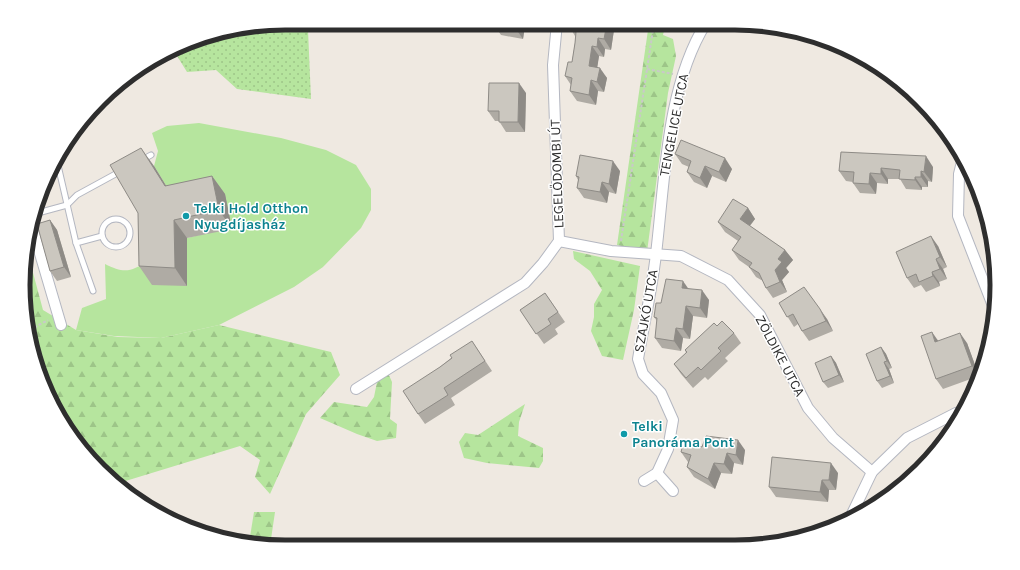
<svg xmlns="http://www.w3.org/2000/svg" width="1020" height="570" viewBox="0 0 1020 570" font-family="Karla,sans-serif">
<style>
.grass{fill:url(#grass-dots)}
.forest{fill:url(#forest-firs)}
.park{fill:#b6e59e}
.lines{fill:none;stroke-linecap:round;stroke-linejoin:round}
.lane-casing{stroke:#b4b7c1;stroke-width:7}
.street-casing{stroke:#b4b7c1;stroke-width:12}
.path{stroke:#c9c9c9;stroke-width:2;stroke-dasharray:3 2;stroke-linecap:butt}
.lane{stroke:#fff;stroke-width:5}
.street{stroke:#fff;stroke-width:10}
.wall{fill:#afaba4}
.shaded-wall{fill:#8e8b86}
.building{fill:#cbc7bf;stroke:#8e8b86}
.culture-dot{fill:#0f9aa8;stroke:#fff;stroke-width:1.5}
.labels{text-anchor:middle;dominant-baseline:central;stroke-width:3;stroke-linejoin:round;paint-order:stroke}
.street-label{font-size:14px;fill:#2e2e2e;stroke:#fff}
.culture-label{font-size:14px;font-weight:bold;fill:#0d838f;stroke:#fff;text-anchor:start}
.rim{fill:none;stroke:#2e2e2e;stroke-width:5}
</style>
<defs>
<pattern id="grass-dots" width="8" height="8" patternUnits="userSpaceOnUse"><rect width="8" height="8" fill="#b6e59e"/><path d="M2 2h.1M6 6h.1" fill="none" stroke="#9dc588" stroke-width="1.8" stroke-linecap="round"/></pattern>
<pattern id="forest-firs" width="22" height="20" patternUnits="userSpaceOnUse"><rect width="22" height="20" fill="#b6e59e"/><path d="M5 1l3.5 6h-7zM16 11l3.5 6h-7z" fill="#9dc588"/></pattern>
</defs>
<rect width="100%" height="100%" fill="#efe9e1"/>
<!-- grass -->
<polygon class="grass" points="285,23 296,23 308,30 311,99 237,89 216,70 187,72 174,51 201,37"/>
<!-- forest -->
<g class="forest">
<polygon points="649,23 668,23 665,26 663,35 673,39 676,56 668,93 647,252 617,245"/>
<polygon points="573,251 640,266 634,310 623,360 602,356 591,331 594,317 594,304 602,290 590,271 574,259"/>
<polygon points="28,254 43,310 76,330 118,337 161,338 219,325 331,352 340,375 306,414 270,494 255,477 260,460 240,446 119,483 88,458 43,385 24,302"/>
<polygon points="388,373 392,382 390,419 397,424 396,438 377,441 357,434 320,418 334,402 367,407 374,397 377,382"/>
<polygon points="525,404 519,422 518,436 543,448 543,461 539,468 487,463 464,458 459,442 465,433 478,435"/>
<polygon points="254,512 275,512 270,546 249,543"/>
</g>
<!-- park -->
<path class="park" d="M 199,123 L 281,138 L 326,150 L 356,165 L 371,189 L 371,210 L 361,228 L 323,267 L 294,287 L 219,325 L 161,338 L 114,336 L 76,330 L 82,308 L 106,299 L 105,264 C 123,273 131,273 148,260 L 187,286 L 187,238 L 232,227 L 178,205 L 154,166 L 158,151 L 152,133 L 167,126 Z"/>
<g class="lines">
<defs>
<g id="lane">
<polyline points="142,160 151,155"/>
<polyline points="57,161 76,243 93,291"/>
<polyline points="34,214 67,205 77,195 121,171"/>
<circle cx="116" cy="233" r="14"/>
<polyline points="76,243 102,236"/>
</g>
<g id="street">
<polyline points="963,158 959,174 958,216 995,311"/>
<polyline points="31,223 61,325"/>
<polyline points="559,241 611,251 681,256 728,280 760,315 808,408 833,438 872,472"/>
<polyline points="356,389 525,283 543,263 559,241 553,65 557,23"/>
<polyline points="657,473 673,491"/>
<path d="M 644,481 L 657,473 L 668,449 L 673,420 L 661,393 L 643,374 L 638,359 C 644,324 652,289 656,254 C 665,180 666,87 706,23"/>
<polyline points="850,518 872,472 907,438 956,413 964,412"/>
</g>
</defs>
<!-- lane casing -->
<use href="#lane" class="lane-casing"/>
<!-- street casing -->
<use href="#street" class="street-casing"/>
<!-- path -->
<g class="path">
<polyline points="647,69 673,74"/>
<polyline points="621,241 654,23"/>
<polyline points="30,330 48,320"/>
</g>
<!-- lane -->
<use href="#lane" class="lane"/>
<!-- street -->
<use href="#street" class="street"/>
</g>
<!-- wall -->
<g class="wall">
<polygon points="494,23 529,23 528,27 525,26 523,39 501,35 494,25"/>
<polygon points="615,23 611,50 605,49 604,57 599,56 597,67 607,78 604,92 598,91 596,105 577,101 570,91 571,85 565,76 572,62 575,43 575,36 572,31"/>
<polygon points="526,93 525,132 506,132 499,121 495,121 488,111"/>
<polygon points="841,152 933,167 932,182 928,181 928,187 922,187 922,190 906,189 900,179 888,179 888,184 877,183 876,194 860,193 853,183 853,182 846,181 839,171"/>
<polygon points="675,154 732,169 726,182 712,176 707,188 694,182 687,172 689,167 682,164"/>
<polygon points="154,166 166,186 212,176 225,194 232,229 187,238 187,286 152,285 139,266 138,213"/>
<polygon points="620,171 616,194 609,192 607,203 584,198 577,188 578,180 576,176"/>
<polygon points="748,208 755,219 750,226 785,250 793,260 786,268 789,272 782,280 787,292 773,298 766,288 763,281 756,277 749,267 739,260 732,250 738,241 725,232 718,222"/>
<polygon points="50,220 57,230 71,277 57,281 50,271"/>
<polygon points="938,246 947,267 943,269 947,279 939,282 940,286 926,292 921,285 914,288 907,278"/>
<polygon points="688,288 709,300 707,318 693,316 690,339 683,338 681,351 662,348 655,338 657,321 654,317 661,303"/>
<polygon points="545,293 565,322 555,329 558,334 544,344 520,310"/>
<polygon points="779,303 827,319 833,331 809,341 802,331 798,324 794,327"/>
<polygon points="717,326 734,333 741,343 725,358 728,361 708,380 705,377 693,388 681,374 674,364 686,353 685,350"/>
<polygon points="472,341 492,371 451,398 455,405 425,424 418,414 440,367"/>
<polygon points="938,341 967,343 979,376 943,389 936,379"/>
<polygon points="881,347 886,354 892,368 889,369 894,383 882,388 877,381"/>
<polygon points="831,356 836,363 844,382 828,388 823,382"/>
<polygon points="702,447 745,450 743,465 734,463 732,474 721,473 715,489 694,477 687,467 688,462 681,452"/>
<polygon points="838,473 836,490 829,490 828,502 776,497 769,487"/>
</g>
<!-- shaded-wall -->
<g class="shaded-wall">
<polygon points="517,23 523,23 525,26 523,39 516,29"/>
<polygon points="607,23 615,23 611,50 604,39"/>
<polygon points="598,38 605,49 604,57 597,47"/>
<polygon points="592,46 599,56 596,76 589,66"/>
<polygon points="600,68 607,78 604,92 597,82"/>
<polygon points="591,80 598,91 596,105 589,95"/>
<polygon points="519,83 526,93 525,132 518,122"/>
<polygon points="141,148 154,166 178,205 165,186"/>
<polygon points="926,156 933,167 932,182 924,172"/>
<polygon points="725,158 732,169 726,182 719,172"/>
<polygon points="613,161 620,171 616,194 609,184"/>
<polygon points="705,166 712,176 707,188 700,178"/>
<polygon points="881,168 888,179 888,184 881,174"/>
<polygon points="921,171 928,181 928,187 921,177"/>
<polygon points="870,173 877,183 876,194 869,184"/>
<polygon points="212,176 225,194 232,229 219,210"/>
<polygon points="915,177 922,187 922,190 915,180"/>
<polygon points="602,182 609,192 607,203 600,192"/>
<polygon points="748,208 755,219 747,229 740,219"/>
<polygon points="50,220 57,230 71,277 64,267"/>
<polygon points="174,220 187,238 187,286 175,268"/>
<polygon points="931,236 938,246 947,267 940,257"/>
<polygon points="785,250 793,260 786,268 789,272 782,280 787,292 780,282 775,270 778,259"/>
<polygon points="936,259 943,269 947,279 940,269"/>
<polygon points="932,272 939,282 940,286 933,276"/>
<polygon points="683,281 690,291 682,288"/>
<polygon points="702,290 709,300 707,318 700,308"/>
<polygon points="686,306 693,316 690,339 683,329"/>
<polygon points="820,309 827,319 833,331 826,321"/>
<polygon points="676,328 683,338 681,351 674,341"/>
<polygon points="932,332 939,342 935,342"/>
<polygon points="960,333 967,343 979,376 972,366"/>
<polygon points="881,347 886,354 892,368 887,361"/>
<polygon points="831,356 836,363 844,382 839,375"/>
<polygon points="884,362 889,369 894,383 890,376"/>
<polygon points="738,440 745,450 743,465 736,455"/>
<polygon points="727,453 734,463 732,474 724,464"/>
<polygon points="714,463 721,473 715,489 708,479"/>
<polygon points="831,463 838,473 836,490 829,480"/>
<polygon points="822,480 829,490 828,502 820,492"/>
</g>
<!-- building -->
<g class="building">
<polygon points="494,23 517,23 516,29 494,25"/>
<polygon points="574,23 607,23 604,39 598,38 597,47 592,46 589,66 600,68 597,82 591,80 589,95 570,91 572,78 565,76 568,62 572,62 575,43 576,32 572,31"/>
<polygon points="489,83 519,83 518,122 499,122 499,111 488,111"/>
<polygon points="681,140 725,158 719,172 705,166 700,178 687,172 691,161 675,154"/>
<polygon points="141,148 165,186 212,176 219,210 174,220 175,268 139,266 138,213 110,165"/>
<polygon points="841,152 926,156 924,172 921,171 921,177 915,177 915,180 899,179 900,170 881,168 881,174 870,173 869,184 853,183 854,172 839,171"/>
<polygon points="580,155 613,161 609,184 602,182 600,192 577,188 579,177 576,176"/>
<polygon points="733,199 748,208 740,219 785,250 778,259 782,262 775,270 780,282 766,288 759,273 749,267 752,263 732,250 741,237 718,222"/>
<polygon points="50,220 64,267 50,271 37,224"/>
<polygon points="990,226 992,241 987,227"/>
<polygon points="931,236 940,257 936,259 940,269 932,272 933,276 919,282 916,274 907,278 896,252"/>
<polygon points="666,279 683,281 682,288 702,290 700,308 686,306 683,329 676,328 674,341 655,338 657,318 654,317 656,303 661,303"/>
<polygon points="804,287 820,309 826,321 802,331 793,314 787,317 779,303"/>
<polygon points="545,293 558,312 548,319 551,324 536,334 520,310"/>
<polygon points="722,321 734,333 718,348 721,351 701,370 698,367 686,378 674,364 687,352 685,350 714,323 717,326"/>
<polygon points="932,332 935,342 960,333 972,366 936,379 921,336"/>
<polygon points="472,341 485,361 444,388 448,395 418,414 403,391 440,367 452,358 450,355"/>
<polygon points="881,347 887,361 884,362 890,376 877,381 866,354"/>
<polygon points="831,356 839,375 823,382 815,363"/>
<polygon points="706,436 738,440 736,455 727,453 724,464 714,463 708,479 687,467 691,455 681,452 684,441 702,447"/>
<polygon points="772,457 831,463 829,480 822,480 820,492 769,487"/>
</g>
<!-- markers -->
<g class="culture-dot">
<circle cx="186" cy="216" r="4"/>
<circle cx="624" cy="434" r="4"/>
</g>
<g class="labels">
<!-- street labels -->
<g class="street-label">
<text transform="translate(674 125) rotate(-79)">TENGELICE UTCA</text>
<text transform="translate(557 174) rotate(-92)">LEGELŐDOMBI ÚT</text>
<text transform="translate(646 311) rotate(-80)">SZAJKÓ UTCA</text>
<text transform="translate(780 356) rotate(62)">ZÖLDIKE UTCA</text>
</g>
<!-- culture labels -->
<g class="culture-label">
<text x="194" y="208">Telki Hold Otthon<tspan x="194" dy="16">Nyugdíjasház</tspan></text>
<text x="632" y="426">Telki<tspan x="632" dy="16">Panoráma Pont</tspan></text>
</g>
</g>
<!-- crop -->
<path d="M0 0H1020V570H0ZM285 30H735A255 255 0 0 1 990 285V285A255 255 0 0 1 735 540H285A255 255 0 0 1 30 285V285A255 255 0 0 1 285 30Z" fill="#fff" fill-rule="evenodd"/>
<path class="rim" d="M285 30H735A255 255 0 0 1 990 285V285A255 255 0 0 1 735 540H285A255 255 0 0 1 30 285V285A255 255 0 0 1 285 30Z"/>
</svg>
